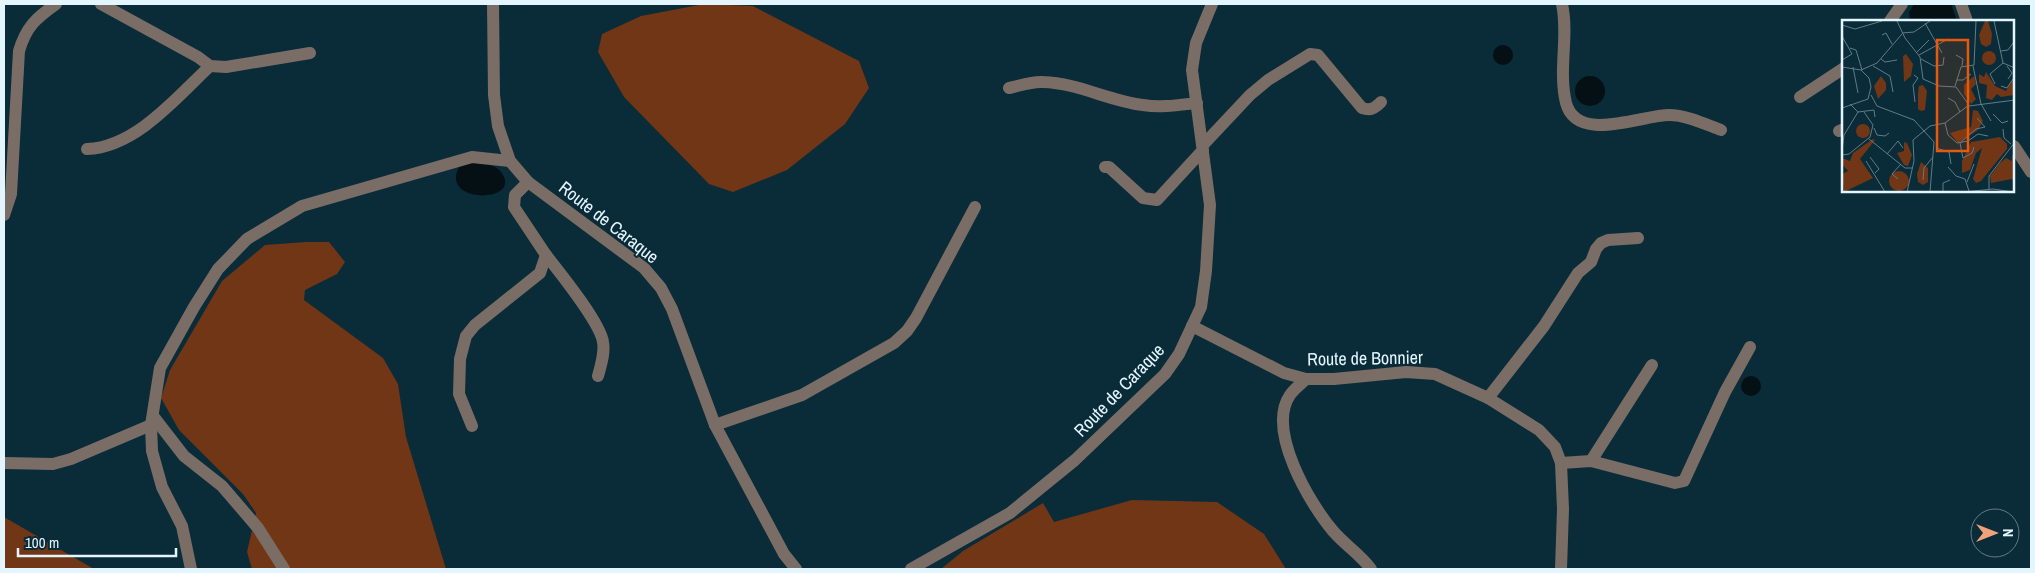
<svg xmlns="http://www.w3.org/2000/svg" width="2035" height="573" viewBox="0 0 2035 573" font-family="'Archivo Narrow',sans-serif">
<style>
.green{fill:#703615}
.water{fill:#051014}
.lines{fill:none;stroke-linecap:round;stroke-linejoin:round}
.minor{stroke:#7a6d66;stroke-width:12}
.labels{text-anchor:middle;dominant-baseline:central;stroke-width:4;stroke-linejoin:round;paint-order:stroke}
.street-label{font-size:18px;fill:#e3f5fe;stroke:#0a2b38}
.inset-road{fill:none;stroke:#617c87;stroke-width:1}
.view{fill:#e8590c;fill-opacity:0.15;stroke:#e8590c;stroke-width:2.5}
.inset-edge{fill:none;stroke:#e3f5fe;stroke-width:2.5}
</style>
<rect width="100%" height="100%" fill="#0a2b38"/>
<!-- green -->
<g class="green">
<polygon points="704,4 753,6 859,61 869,88 845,124 787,170 733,192 709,184 624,97 598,52 602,34 641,16"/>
<polygon points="306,242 329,242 345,262 337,274 305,290 304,300 383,358 398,384 406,437 446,569 252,569 247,552 256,513 243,494 179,430 161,398 170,370 222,281 265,245"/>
<polygon points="1132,500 1217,502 1264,534 1286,569 941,569 963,551 1043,503 1054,522"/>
<polygon points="4,517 94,569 4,569"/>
</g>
<!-- water -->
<g class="water">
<polygon points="1914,4 1951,4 1957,21 1910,21 1909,12"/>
<circle cx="1503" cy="55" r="10"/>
<circle cx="1590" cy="91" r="15"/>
<path d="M 471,162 C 484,164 498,163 504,177 C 516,203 440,203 459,167 Z"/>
<circle cx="1751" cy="386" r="10"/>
</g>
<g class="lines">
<!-- minor -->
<g class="minor">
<polyline points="101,4 198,57 210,66 226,67 310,53"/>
<polyline points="493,4 494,95 498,126 510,161 528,182 644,268 661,288 672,309 715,425 784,554 796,569"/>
<path d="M 1562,4 C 1569,36 1558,70 1566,103 C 1577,144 1642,115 1669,115 C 1686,115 1705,124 1721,130"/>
<polyline points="1961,4 1967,21"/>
<polyline points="1890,21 1902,4"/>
<path d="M 1009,88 C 1019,86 1032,81 1043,82 C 1078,83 1109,101 1143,105 C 1161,108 1179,105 1197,103"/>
<polyline points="1800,97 1844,68"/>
<polyline points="1839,131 1844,129"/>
<path d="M 1203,145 L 1250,95 L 1268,80 L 1310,54 L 1318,55 L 1362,108 C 1371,111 1375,108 1381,102"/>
<polyline points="2014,146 2031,172"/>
<path d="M 87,149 C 136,147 177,97 210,66"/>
<polyline points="1105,167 1109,167 1143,198 1157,200 1203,150"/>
<path d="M 4,215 L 11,194 L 19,51 C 26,27 36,18 56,4"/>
<path d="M 546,255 C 560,273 600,322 603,342 C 605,353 601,365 598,376"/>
<polyline points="1192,326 1284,373 1306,379 1334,379 1406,372 1435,374 1488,398 1539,430 1555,447 1561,463 1563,509 1561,569"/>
<path d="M 1306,379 C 1301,384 1294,389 1290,395 C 1266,430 1310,504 1333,531 C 1345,545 1360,554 1371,569"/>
<polyline points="1488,398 1544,326 1578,273 1591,262 1596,249 1601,243 1608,240 1638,238"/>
<polyline points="153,416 184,456 222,486 258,528 284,569"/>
<polyline points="715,425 802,395 894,343 907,331 916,318 975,207"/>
<polyline points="472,426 459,394 460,359 466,336 475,325 540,273 546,255 514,207 515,195 528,182"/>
<polyline points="1591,461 1652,365"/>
<polyline points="4,463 53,464 71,459 151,425"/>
<polyline points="1561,463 1591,461 1675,483 1684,481 1725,392 1750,347"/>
<polyline points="191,569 182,526 162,487 152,451 151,425 160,368 194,307 218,269 247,239 302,206 472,157 510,161"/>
<polyline points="911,569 1010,513 1075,460 1165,374 1179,354 1201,307 1206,271 1210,205 1192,70 1196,43 1212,4"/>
</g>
</g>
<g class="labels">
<!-- street labels -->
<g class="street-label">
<text transform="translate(609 222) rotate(38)">Route de Caraque</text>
<text transform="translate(1365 358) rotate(-1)">Route de Bonnier</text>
<text transform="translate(1119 390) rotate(-46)">Route de Caraque</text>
</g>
</g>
<!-- overview -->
<g transform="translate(1842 20)">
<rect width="172" height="172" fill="#0a2b38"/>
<path d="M 143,1 L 146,1 L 150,14 L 149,24 L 144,27 L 139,24 L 137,15 ZM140 38a7 7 0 1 1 14 0a7 7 0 1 1-14 0ZM 64,34 L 71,44 L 69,56 L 62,62 L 61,36 ZM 144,52 L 153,66 L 164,71 L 172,57 L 172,75 L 159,77 L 155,74 L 150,80 L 144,78 L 145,65 L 137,63 L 137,54 L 142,57 ZM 39,56 L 44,63 L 44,70 L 36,79 L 32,66 ZM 132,56 L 134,64 L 129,69 L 134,79 L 129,84 L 122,74 L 122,65 ZM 81,65 L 85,71 L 83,90 L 79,91 L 76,89 L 76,73 L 77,66 ZM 131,90 L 136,91 L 141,101 L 136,110 L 116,123 L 108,113 L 129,107 ZM14 111a7 7 0 1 1 14 0a7 7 0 1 1-14 0ZM 158,117 L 165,124 L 165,129 L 139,161 L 134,163 L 131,159 L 140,128 L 134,133 L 128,150 L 120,153 L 120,141 L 129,122 ZM 31,119 L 33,120 L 18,139 L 31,158 L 2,172 L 0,154 L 6,151 L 0,144 L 0,138 L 8,141 L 11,133 ZM 62,122 L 65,123 L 70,135 L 66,146 L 62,145 L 55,133 L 62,131 ZM 170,135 L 172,135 L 172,163 L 170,159 L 149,163 L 148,156 L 158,143 L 164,138 L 170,141 ZM 79,142 L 86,148 L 86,162 L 81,165 L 76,162 L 75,154 ZM47 161a10 10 0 1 1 20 0a10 10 0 1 1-20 0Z" fill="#703615"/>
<path class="inset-road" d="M 55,1 L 63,18 L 78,37 L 81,59 L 97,66 L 114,67 L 127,85 L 103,103 L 88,106 L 71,120 L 72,141 L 65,172M 152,1 L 161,43 L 173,48M 83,3 L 100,33M 0,5 L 13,9 L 40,1M 60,13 L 72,12 L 88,1M 40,15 L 44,13 L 50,24M 0,16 L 10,34 L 0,40M 8,28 L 14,30 L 20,50M 159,31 L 166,30 L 171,23M 74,33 L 87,20M 77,35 L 106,19M 114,35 L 121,39 L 120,46M 39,39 L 43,42 L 55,40M 79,39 L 92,46 L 101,45 L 102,37M 31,46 L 48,56 L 51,72M 131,46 L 139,84 L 149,101M 165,46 L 170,53 L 166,59M 0,47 L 19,50 L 27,58 L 29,67 L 26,79 L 0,88M 11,47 L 16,73M 19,50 L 35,43 L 60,14M 72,55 L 76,58 L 71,65 L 73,82M 115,60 L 121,60 L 129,54M 153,64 L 148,54 L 161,43M 113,66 L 119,47 L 132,45 L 134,1M 159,66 L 165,68 L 173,56M 29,75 L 35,86 L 72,100 L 92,122 L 88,172M 106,78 L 113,82 L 118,92M 8,84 L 16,92 L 32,90 L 33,97M 127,86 L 173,80M 151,94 L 160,103 L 166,101M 103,103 L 106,115 L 115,123 L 126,121 L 136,114 L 146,116M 32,108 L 35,115 L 43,116 L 47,113M 161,109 L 162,118 L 169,124M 27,119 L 63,148 L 70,148M 118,123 L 134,109 L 143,107 L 135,98M 118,123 L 121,138 L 130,133 L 132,127M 94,128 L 107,132 L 109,144M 0,130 L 2,115 L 16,92M 45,134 L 56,121 L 61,128M 0,135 L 7,134 L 28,117 L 31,105 L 22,92M 28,137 L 37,149 L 33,153M 24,141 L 43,172M 106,147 L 114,156 L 123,159 L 127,171M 56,159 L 50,154 L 59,144M 81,160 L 82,148 L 91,137M 125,162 L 132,144M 147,169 L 147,156 L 173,122M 101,172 L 101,163 L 108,160M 122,172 L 151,169 L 171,172"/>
<path class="view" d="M 95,20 L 126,20 L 126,131 L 95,131 Z"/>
<rect width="172" height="172" class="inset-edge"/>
</g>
<!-- border -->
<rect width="2035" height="573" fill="none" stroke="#e3f5fe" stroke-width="10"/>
<!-- north arrow -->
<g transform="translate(1995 533) rotate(90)"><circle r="24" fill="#0a2b38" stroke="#617c87"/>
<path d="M0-4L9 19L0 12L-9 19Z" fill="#f0a27a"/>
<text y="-8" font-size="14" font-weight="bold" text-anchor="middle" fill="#e3f5fe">N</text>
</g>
<!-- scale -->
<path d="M18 548v8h158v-8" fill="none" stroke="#e3f5fe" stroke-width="2.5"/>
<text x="25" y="548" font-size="15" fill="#e3f5fe" stroke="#0a2b38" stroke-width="4" paint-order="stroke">100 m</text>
</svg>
